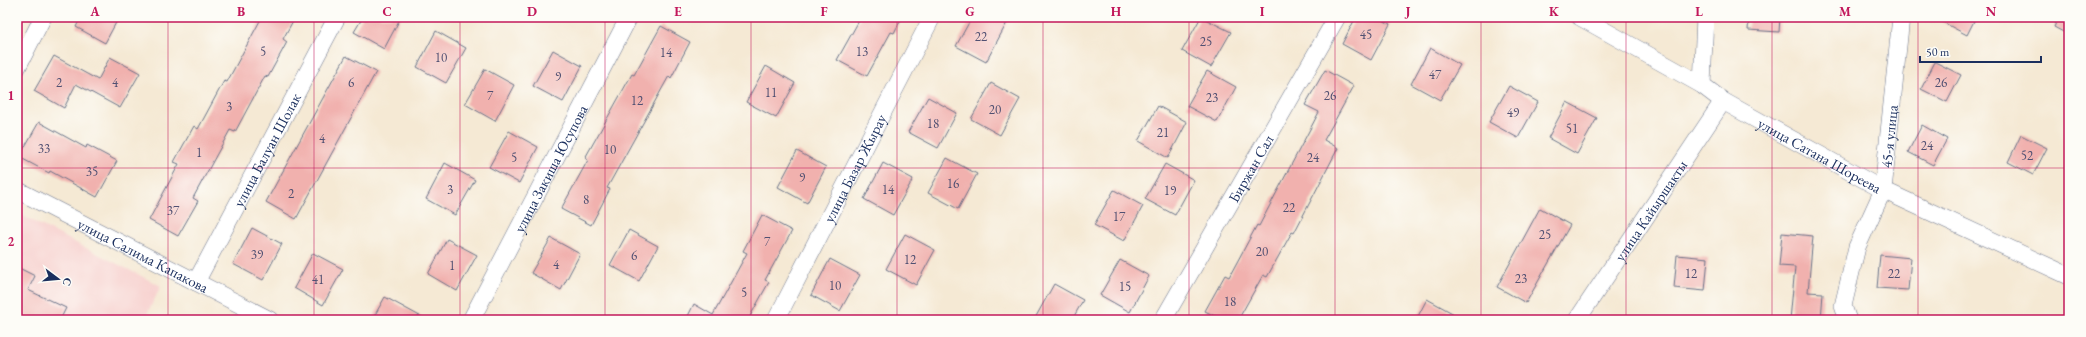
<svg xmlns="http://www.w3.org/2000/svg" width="2086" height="337" viewBox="0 0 2086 337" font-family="'EB Garamond',serif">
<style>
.built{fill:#f7d0ce}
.building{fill:#f1b1ae}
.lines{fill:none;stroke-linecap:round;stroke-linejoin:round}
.street-casing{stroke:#677087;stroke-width:18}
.street{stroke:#fff;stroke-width:17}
.grid{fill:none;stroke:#c2185b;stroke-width:1;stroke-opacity:0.55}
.labels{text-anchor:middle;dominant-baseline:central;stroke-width:4;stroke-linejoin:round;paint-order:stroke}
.number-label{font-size:13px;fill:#505072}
.street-label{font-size:15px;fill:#1b2f5e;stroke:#fdfcf7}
.neatline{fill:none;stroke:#c2185b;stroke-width:1.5}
.grid-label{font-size:13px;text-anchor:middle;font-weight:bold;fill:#c2185b}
</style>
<rect width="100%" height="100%" fill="#fdfcf7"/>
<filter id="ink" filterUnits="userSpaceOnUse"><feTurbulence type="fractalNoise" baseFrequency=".025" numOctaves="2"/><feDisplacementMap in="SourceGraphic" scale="8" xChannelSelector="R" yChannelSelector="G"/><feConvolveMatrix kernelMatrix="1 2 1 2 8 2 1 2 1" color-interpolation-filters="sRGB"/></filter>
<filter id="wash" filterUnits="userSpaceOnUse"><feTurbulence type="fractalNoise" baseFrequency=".012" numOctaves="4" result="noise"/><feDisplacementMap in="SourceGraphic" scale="16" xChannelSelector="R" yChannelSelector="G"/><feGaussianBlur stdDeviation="0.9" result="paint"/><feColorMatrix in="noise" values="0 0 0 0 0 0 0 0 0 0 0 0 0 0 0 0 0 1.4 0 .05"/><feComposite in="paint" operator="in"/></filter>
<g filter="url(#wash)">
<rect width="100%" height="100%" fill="#f5e9d4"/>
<!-- built -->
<polygon class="built" points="17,213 161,286 144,320 17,320"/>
<g id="blocks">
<!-- building -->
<g class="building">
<polygon points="81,17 119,17 105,43 76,27"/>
<polygon points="262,17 295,17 283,39 287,42 268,77 265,76 235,132 230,130 193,198 198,201 178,236 149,220 179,164 174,162 194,126 198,129 224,81 227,82"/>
<polygon points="363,17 401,17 384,49 354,32"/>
<polygon points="861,17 902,17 894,33 891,32 867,76 837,60"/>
<polygon points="972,17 1010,17 986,62 956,46"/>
<polygon points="1201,17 1231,32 1211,67 1182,51"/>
<polygon points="1356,17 1377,17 1390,24 1371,60 1342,44"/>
<polygon points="1749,17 1780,17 1779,32 1748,30"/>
<polygon points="1933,17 1976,17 1967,35"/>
<polygon points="2059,17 2069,17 2069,35 2054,27"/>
<polygon points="661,26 690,42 671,78 669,76 607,188 610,189 591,225 561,209 588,160 585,158 632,74 634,75"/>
<polygon points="436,31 466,48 446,83 417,67"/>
<polygon points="1430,48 1460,65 1440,100 1411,84"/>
<polygon points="553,50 582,66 563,102 533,86"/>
<polygon points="54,56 98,80 110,57 140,73 120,108 76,84 64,108 34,91"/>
<polygon points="346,56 376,72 296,219 266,202"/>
<polygon points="1935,62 1961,75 1947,102 1921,89"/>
<polygon points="766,66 795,83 776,118 746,102"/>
<polygon points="485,69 514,85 495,121 465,104"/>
<polygon points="1325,70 1354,86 1324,140 1338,148 1294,233 1292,232 1267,277 1263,275 1238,320 1223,320 1205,311 1225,275 1229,277 1257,225 1259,226 1319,112 1305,105"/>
<polygon points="1207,71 1236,87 1217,122 1187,106"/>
<polygon points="991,83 1020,99 1000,135 971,119"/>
<polygon points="1509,86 1538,102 1518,138 1489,122"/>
<polygon points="928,97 957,113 938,148 908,132"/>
<polygon points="1567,102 1597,118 1577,154 1548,138"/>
<polygon points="1158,106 1187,122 1168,158 1138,141"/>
<polygon points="39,122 86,148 87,145 117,161 97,197 50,171 49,173 19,157"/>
<polygon points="1922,125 1947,139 1933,165 1908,152"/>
<polygon points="509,131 538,147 519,183 489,167"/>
<polygon points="2021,135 2047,148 2033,175 2008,162"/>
<polygon points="797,151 826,167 807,203 778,187"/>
<polygon points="947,158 977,174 958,209 928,193"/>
<polygon points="445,163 475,180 455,215 426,199"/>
<polygon points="883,163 913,179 893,215 864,199"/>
<polygon points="1165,164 1194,180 1175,215 1145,199"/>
<polygon points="1114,190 1143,206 1124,241 1094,225"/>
<polygon points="1540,208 1570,225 1526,303 1497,287"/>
<polygon points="762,215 792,231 765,280 769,282 748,320 686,320 694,304 713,315 747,253 743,251"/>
<polygon points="252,228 282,244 263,280 233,264"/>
<polygon points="629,230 658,246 639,281 610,265"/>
<polygon points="1782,233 1813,236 1808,292 1823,293 1821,320 1790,320 1795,267 1779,266"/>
<polygon points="905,234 935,250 916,285 886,269"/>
<polygon points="551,238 580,254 561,290 531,273"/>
<polygon points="447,239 477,255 457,291 428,274"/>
<polygon points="313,253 343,269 323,305 294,288"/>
<polygon points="1677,255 1708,258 1705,291 1674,288"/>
<polygon points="1880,255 1911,258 1908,290 1877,288"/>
<polygon points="830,259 860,275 840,311 811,295"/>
<polygon points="1120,260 1149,276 1130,312 1100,295"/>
<polygon points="17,267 35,276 28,290 66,308 60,320 17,320"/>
<polygon points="1054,284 1083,300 1072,320 1034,320"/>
<polygon points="385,297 427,320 372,320"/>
<polygon points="1427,299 1465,320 1416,320"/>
</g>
</g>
</g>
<g filter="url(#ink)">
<use href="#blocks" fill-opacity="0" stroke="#677087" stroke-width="1"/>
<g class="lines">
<defs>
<g id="street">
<path id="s1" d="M 1580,17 L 1702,85 L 1723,101 L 1883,190 L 2069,276"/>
<polyline points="17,68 43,17"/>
<polyline points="1702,85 1705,17"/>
<path id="s2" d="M 17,190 L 270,320"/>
<path id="s3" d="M 196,282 L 337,17"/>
<path id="s4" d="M 471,320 L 629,17"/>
<path id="s5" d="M 776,320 L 932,17"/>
<path id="s6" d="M 1163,320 L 1337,17"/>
<path id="s7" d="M 1577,320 L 1723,101"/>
<path id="s8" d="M 1848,320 L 1843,306 L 1857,247 L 1883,190 L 1901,17"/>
</g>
</defs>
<!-- street casing -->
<use href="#street" class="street-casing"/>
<!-- street -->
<use href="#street" class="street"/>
</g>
</g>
<!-- grid -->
<path class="grid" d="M 168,17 L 168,320M 314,17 L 314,320M 460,17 L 460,320M 605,17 L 605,320M 751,17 L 751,320M 897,17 L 897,320M 1043,17 L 1043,320M 1189,17 L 1189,320M 1335,17 L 1335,320M 1481,17 L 1481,320M 1626,17 L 1626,320M 1772,17 L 1772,320M 1918,17 L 1918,320M 17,168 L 2069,168"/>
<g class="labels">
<!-- number labels -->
<g class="number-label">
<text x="1366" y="34">45</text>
<text x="981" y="36">22</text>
<text x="1206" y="41">25</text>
<text x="263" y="51">5</text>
<text x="862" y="51">13</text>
<text x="666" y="52">14</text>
<text x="441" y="57">10</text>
<text x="1435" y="74">47</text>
<text x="558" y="76">9</text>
<text x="59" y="82">2</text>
<text x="115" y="82">4</text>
<text x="351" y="82">6</text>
<text x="1941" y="82">26</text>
<text x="771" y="92">11</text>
<text x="490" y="95">7</text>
<text x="1330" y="95">26</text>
<text x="1212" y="97">23</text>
<text x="637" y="100">12</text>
<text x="229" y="106">3</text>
<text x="995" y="109">20</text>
<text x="1513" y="112">49</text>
<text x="933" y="123">18</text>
<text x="1572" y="128">51</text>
<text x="1163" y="132">21</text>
<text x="322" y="138">4</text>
<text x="1927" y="145">24</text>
<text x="44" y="148">33</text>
<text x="610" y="149">10</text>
<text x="199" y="152">1</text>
<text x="2027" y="155">52</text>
<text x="514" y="157">5</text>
<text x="1313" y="157">24</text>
<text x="92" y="171">35</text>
<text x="802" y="177">9</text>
<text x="953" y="183">16</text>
<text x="450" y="189">3</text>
<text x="888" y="189">14</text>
<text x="1170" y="190">19</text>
<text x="291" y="193">2</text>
<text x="586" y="199">8</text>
<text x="1289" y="207">22</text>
<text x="173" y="210">37</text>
<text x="1119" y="216">17</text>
<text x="1545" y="234">25</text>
<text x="767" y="241">7</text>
<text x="1262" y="251">20</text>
<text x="257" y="254">39</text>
<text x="634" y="255">6</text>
<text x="910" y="259">12</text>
<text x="556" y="264">4</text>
<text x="452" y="265">1</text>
<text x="1691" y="273">12</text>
<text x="1894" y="273">22</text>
<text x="1521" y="278">23</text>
<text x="318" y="279">41</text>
<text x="835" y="285">10</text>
<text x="1125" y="286">15</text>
<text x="744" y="292">5</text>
<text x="1230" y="301">18</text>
</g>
<!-- street labels -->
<g class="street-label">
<text stroke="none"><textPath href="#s8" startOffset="192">45-я улица</textPath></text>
<text stroke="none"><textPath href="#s3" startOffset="150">улица Балуан Шолак</textPath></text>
<text stroke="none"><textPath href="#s1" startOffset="277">улица Сатана Шореева</textPath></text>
<text stroke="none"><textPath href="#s4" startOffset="171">улица Закиша Юсупова</textPath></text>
<text stroke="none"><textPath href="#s5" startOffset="171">улица Базар Жырау</textPath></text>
<text stroke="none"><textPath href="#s6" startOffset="175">Биржан Сал</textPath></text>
<text stroke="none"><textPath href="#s7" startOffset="132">улица Кайыршакты</textPath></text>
<text stroke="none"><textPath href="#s2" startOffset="142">улица Салима Капакова</textPath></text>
</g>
</g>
<!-- margin -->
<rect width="2086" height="337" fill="none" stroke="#fdfcf7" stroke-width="44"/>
<!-- north arrow -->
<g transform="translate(58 279) rotate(106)" stroke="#fdfcf7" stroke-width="3" paint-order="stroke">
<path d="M0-3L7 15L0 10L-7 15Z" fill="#1b2f5e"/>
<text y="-6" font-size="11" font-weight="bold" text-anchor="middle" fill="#1b2f5e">С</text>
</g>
<!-- scale -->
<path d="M1920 56v6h121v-6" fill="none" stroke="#1b2f5e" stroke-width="2"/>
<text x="1926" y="56" font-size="12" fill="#1b2f5e" stroke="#fdfcf7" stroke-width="3" paint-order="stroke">50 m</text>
<rect x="22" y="22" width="2042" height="293" class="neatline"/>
<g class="grid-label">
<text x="95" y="16">A</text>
<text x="241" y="16">B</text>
<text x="387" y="16">C</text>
<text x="532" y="16">D</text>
<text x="678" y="16">E</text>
<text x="824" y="16">F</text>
<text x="970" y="16">G</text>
<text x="1116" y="16">H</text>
<text x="1262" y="16">I</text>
<text x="1408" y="16">J</text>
<text x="1554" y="16">K</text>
<text x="1699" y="16">L</text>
<text x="1845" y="16">M</text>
<text x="1991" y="16">N</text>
<text x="11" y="100">1</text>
<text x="11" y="246">2</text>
</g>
</svg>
